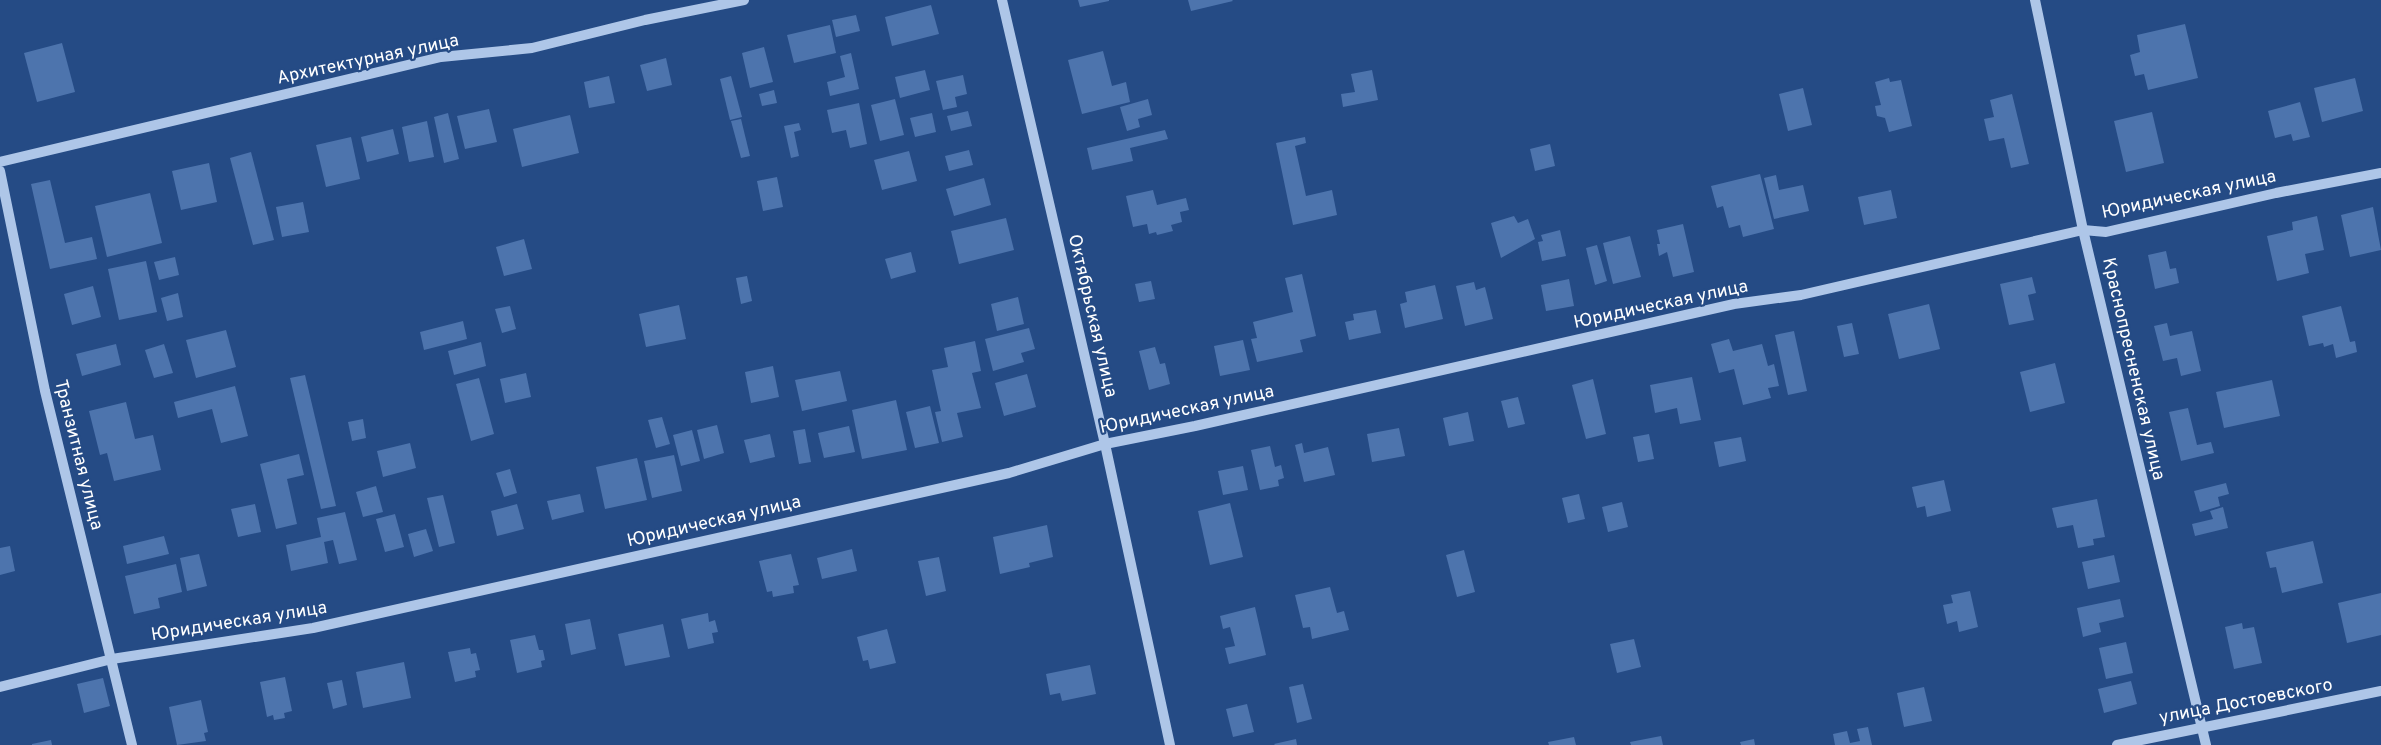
<svg xmlns="http://www.w3.org/2000/svg" width="2381" height="745" viewBox="0 0 2381 745" font-family="Overpass,sans-serif">
<style>
.building{fill:#4d74ad}
.lines{fill:none;stroke-linecap:round;stroke-linejoin:round}
.minor{stroke:#aec6e8;stroke-width:10}
.labels{text-anchor:middle;dominant-baseline:central;stroke-width:4.5;stroke-linejoin:round;paint-order:stroke}
.street-label{font-size:18px;fill:#fff;stroke:#254b85}
</style>
<rect width="100%" height="100%" fill="#254b85"/>
<!-- building -->
<g class="building">
<polygon points="1078,0 1109,0 1109,1 1080,7"/>
<polygon points="1188,0 1232,0 1233,1 1191,11"/>
<polygon points="931,5 939,34 892,46 885,17"/>
<polygon points="856,15 860,31 836,37 832,20"/>
<polygon points="2185,24 2198,78 2148,90 2144,74 2135,76 2130,55 2140,52 2137,35"/>
<polygon points="830,25 836,53 794,63 787,35"/>
<polygon points="62,43 75,92 37,102 24,53"/>
<polygon points="764,47 773,82 750,88 742,53"/>
<polygon points="1103,51 1112,86 1126,82 1130,102 1082,114 1068,60"/>
<polygon points="851,53 859,89 830,96 827,82 845,77 840,56"/>
<polygon points="666,58 672,85 647,91 640,65"/>
<polygon points="925,70 930,90 900,98 895,77"/>
<polygon points="1372,70 1378,100 1343,107 1341,94 1355,92 1351,74"/>
<polygon points="963,75 967,94 955,97 957,107 943,110 936,81"/>
<polygon points="609,76 615,103 589,108 584,82"/>
<polygon points="731,76 742,117 730,120 720,79"/>
<polygon points="1889,78 1890,82 1901,80 1912,126 1889,132 1885,118 1877,116 1875,106 1881,105 1875,82"/>
<polygon points="2355,78 2363,111 2322,122 2314,88"/>
<polygon points="1803,88 1812,125 1788,131 1779,94"/>
<polygon points="774,90 777,103 762,106 759,94"/>
<polygon points="2012,94 2029,164 2011,168 2004,138 1989,141 1984,119 1994,117 1990,100"/>
<polygon points="895,99 904,135 880,141 871,105"/>
<polygon points="1148,99 1152,115 1138,119 1140,127 1127,131 1120,107"/>
<polygon points="2300,102 2310,137 2293,141 2291,134 2275,138 2268,111"/>
<polygon points="859,103 867,144 850,148 846,130 832,133 827,110"/>
<polygon points="489,109 497,142 465,149 457,116"/>
<polygon points="968,111 972,126 951,131 947,116"/>
<polygon points="2152,112 2164,163 2126,172 2114,121"/>
<polygon points="448,113 459,159 444,163 434,117"/>
<polygon points="932,113 936,132 915,137 910,118"/>
<polygon points="570,115 579,153 522,167 513,129"/>
<polygon points="741,119 750,156 741,158 731,121"/>
<polygon points="427,121 434,157 409,162 402,127"/>
<polygon points="799,123 801,130 794,132 799,156 791,158 784,126"/>
<polygon points="393,129 399,154 367,162 361,137"/>
<polygon points="1165,130 1168,139 1130,148 1133,161 1092,170 1087,148"/>
<polygon points="351,137 360,179 326,187 316,145"/>
<polygon points="1305,137 1306,143 1295,146 1306,196 1332,190 1337,215 1293,225 1276,143"/>
<polygon points="1550,144 1555,166 1535,171 1530,149"/>
<polygon points="969,150 973,165 949,171 945,156"/>
<polygon points="909,151 917,181 882,190 874,160"/>
<polygon points="251,152 274,240 253,245 230,158"/>
<polygon points="209,163 217,202 181,210 172,171"/>
<polygon points="1760,174 1774,229 1743,237 1740,225 1729,228 1723,206 1717,208 1711,186"/>
<polygon points="1776,175 1779,190 1803,185 1809,211 1774,219 1764,178"/>
<polygon points="777,177 783,207 763,211 757,181"/>
<polygon points="984,178 991,205 954,216 946,189"/>
<polygon points="50,180 65,243 92,237 97,259 50,269 31,184"/>
<polygon points="1153,190 1157,205 1186,198 1189,210 1180,212 1182,222 1171,225 1173,231 1157,235 1156,232 1149,234 1147,224 1133,227 1126,196"/>
<polygon points="1891,190 1897,218 1864,225 1858,197"/>
<polygon points="150,193 162,243 107,257 95,206"/>
<polygon points="303,202 309,232 282,237 276,207"/>
<polygon points="2373,207 2381,250 2350,257 2341,215"/>
<polygon points="1514,216 1518,223 1528,219 1535,239 1501,258 1491,223"/>
<polygon points="2317,216 2324,250 2305,254 2309,273 2277,281 2267,236 2293,230 2292,222"/>
<polygon points="1006,218 1014,250 959,264 951,231"/>
<polygon points="1683,224 1694,272 1673,277 1667,252 1659,256 1657,244 1660,244 1657,230"/>
<polygon points="1560,230 1566,256 1542,261 1538,242 1543,241 1541,235"/>
<polygon points="1630,236 1641,277 1613,284 1603,243"/>
<polygon points="524,239 532,269 504,276 496,247"/>
<polygon points="1597,245 1607,281 1595,285 1586,248"/>
<polygon points="2166,251 2170,269 2176,268 2179,283 2155,289 2148,255"/>
<polygon points="911,252 916,272 891,279 885,259"/>
<polygon points="175,257 179,275 159,280 154,262"/>
<polygon points="146,261 157,312 119,320 108,269"/>
<polygon points="1302,274 1316,336 1300,340 1303,352 1257,362 1251,339 1257,338 1253,322 1293,312 1285,278"/>
<polygon points="747,276 752,301 741,304 736,278"/>
<polygon points="2032,277 2036,293 2028,295 2034,320 2009,325 2000,284"/>
<polygon points="1569,279 1574,306 1546,311 1541,285"/>
<polygon points="1151,281 1155,299 1139,302 1135,284"/>
<polygon points="1474,282 1476,290 1485,287 1493,319 1465,326 1456,286"/>
<polygon points="1435,285 1443,319 1405,328 1400,304 1407,302 1405,292"/>
<polygon points="93,286 101,317 72,325 64,294"/>
<polygon points="178,293 183,317 167,321 161,298"/>
<polygon points="1018,297 1024,324 997,331 991,304"/>
<polygon points="1929,304 1940,349 1899,359 1888,314"/>
<polygon points="679,305 686,339 646,347 639,314"/>
<polygon points="510,306 516,329 502,333 495,309"/>
<polygon points="2341,306 2350,342 2355,341 2357,352 2336,358 2333,344 2324,347 2323,343 2309,346 2302,316"/>
<polygon points="1376,310 1381,333 1349,340 1345,322 1354,320 1353,314"/>
<polygon points="463,321 467,339 424,350 420,332"/>
<polygon points="1852,323 1859,354 1844,357 1837,326"/>
<polygon points="2167,323 2170,336 2192,331 2201,371 2181,376 2177,358 2163,361 2154,326"/>
<polygon points="1029,328 1035,349 1021,353 1024,362 993,371 985,339"/>
<polygon points="226,330 236,367 196,378 186,340"/>
<polygon points="1794,331 1807,391 1788,395 1775,335"/>
<polygon points="1729,339 1733,351 1762,344 1768,366 1774,364 1779,386 1768,388 1771,398 1743,405 1734,369 1719,373 1711,344"/>
<polygon points="1243,340 1250,370 1220,376 1214,346"/>
<polygon points="975,341 981,371 972,373 981,408 957,413 963,437 942,442 935,412 941,411 932,370 948,367 944,348"/>
<polygon points="481,342 486,366 454,375 448,351"/>
<polygon points="116,344 121,365 82,376 76,354"/>
<polygon points="164,344 173,373 154,378 145,350"/>
<polygon points="1155,347 1160,364 1165,363 1170,384 1149,390 1139,351"/>
<polygon points="2055,363 2065,403 2030,412 2020,372"/>
<polygon points="773,366 779,397 751,403 745,372"/>
<polygon points="840,371 847,401 802,411 795,380"/>
<polygon points="526,373 531,397 505,403 500,379"/>
<polygon points="1027,374 1036,407 1004,416 995,383"/>
<polygon points="305,375 336,506 321,509 290,378"/>
<polygon points="1692,377 1701,420 1680,424 1677,408 1655,413 1650,385"/>
<polygon points="479,378 494,434 471,441 456,384"/>
<polygon points="1593,379 1606,434 1586,439 1572,385"/>
<polygon points="2272,380 2280,416 2224,428 2216,392"/>
<polygon points="235,386 248,436 221,443 212,409 178,418 174,402"/>
<polygon points="1518,397 1525,424 1508,428 1501,401"/>
<polygon points="896,400 907,450 862,459 852,410"/>
<polygon points="126,402 135,439 153,435 161,470 114,481 107,453 100,455 89,411"/>
<polygon points="930,406 939,443 915,448 906,412"/>
<polygon points="2188,408 2197,445 2211,442 2214,453 2181,461 2169,412"/>
<polygon points="1468,412 1474,441 1449,446 1443,418"/>
<polygon points="662,417 670,444 656,448 648,420"/>
<polygon points="363,419 366,438 352,441 348,422"/>
<polygon points="717,425 724,453 704,459 697,430"/>
<polygon points="849,426 855,452 824,458 818,433"/>
<polygon points="1399,428 1405,456 1372,462 1367,434"/>
<polygon points="805,429 811,462 799,464 793,431"/>
<polygon points="692,430 700,461 681,466 673,435"/>
<polygon points="770,434 775,457 750,463 744,440"/>
<polygon points="1649,434 1654,459 1638,462 1633,437"/>
<polygon points="1741,437 1746,461 1719,467 1714,442"/>
<polygon points="410,443 416,468 383,477 377,451"/>
<polygon points="1302,443 1304,453 1328,447 1335,475 1304,482 1295,445"/>
<polygon points="1270,446 1275,467 1281,465 1284,478 1278,480 1279,486 1260,490 1251,450"/>
<polygon points="299,454 304,475 287,479 297,524 276,529 260,464"/>
<polygon points="674,455 682,491 652,498 644,461"/>
<polygon points="637,458 647,500 605,509 596,467"/>
<polygon points="1243,466 1248,490 1223,495 1218,471"/>
<polygon points="510,469 517,493 504,497 496,473"/>
<polygon points="1944,480 1951,511 1927,517 1925,506 1917,508 1912,487"/>
<polygon points="2226,483 2229,494 2218,497 2220,506 2200,512 2194,491"/>
<polygon points="376,486 383,512 363,517 356,492"/>
<polygon points="580,494 584,512 552,520 547,501"/>
<polygon points="1579,494 1585,519 1568,523 1562,498"/>
<polygon points="443,495 455,543 439,547 427,498"/>
<polygon points="2097,499 2105,537 2093,539 2094,545 2078,548 2073,525 2057,528 2052,508"/>
<polygon points="1622,502 1628,527 1608,532 1602,507"/>
<polygon points="1230,503 1243,557 1210,565 1198,511"/>
<polygon points="255,504 261,532 238,537 231,509"/>
<polygon points="517,504 524,529 497,536 491,511"/>
<polygon points="2223,507 2228,528 2195,536 2192,524 2213,519 2210,511"/>
<polygon points="345,512 357,560 339,564 333,540 324,542 328,563 291,571 286,545 321,537 317,518"/>
<polygon points="395,514 404,547 385,552 376,519"/>
<polygon points="1047,525 1053,557 1029,563 1030,567 1000,574 993,537"/>
<polygon points="426,529 433,551 414,557 408,534"/>
<polygon points="164,536 169,554 127,564 123,546"/>
<polygon points="2313,541 2323,583 2282,593 2276,567 2270,568 2266,552"/>
<polygon points="10,546 15,571 0,575 0,548"/>
<polygon points="852,549 857,571 822,579 817,558"/>
<polygon points="1464,550 1475,592 1457,597 1446,555"/>
<polygon points="199,554 207,586 187,591 180,558"/>
<polygon points="791,554 799,585 793,586 794,593 773,597 772,591 767,592 759,561"/>
<polygon points="2114,555 2120,582 2088,589 2082,562"/>
<polygon points="939,557 946,591 926,596 918,561"/>
<polygon points="176,564 182,592 158,598 160,608 134,614 125,576"/>
<polygon points="1330,587 1337,613 1344,611 1349,630 1312,639 1310,627 1303,628 1295,595"/>
<polygon points="1970,591 1978,627 1959,632 1957,621 1947,624 1943,605 1953,603 1951,595"/>
<polygon points="2381,593 2381,635 2347,643 2338,603"/>
<polygon points="2120,599 2124,617 2099,623 2101,632 2083,637 2077,608"/>
<polygon points="1255,607 1266,655 1229,664 1225,648 1235,646 1230,627 1223,629 1220,616"/>
<polygon points="708,613 709,622 715,620 718,632 712,633 714,643 688,649 681,619"/>
<polygon points="590,619 596,649 571,655 565,624"/>
<polygon points="2242,623 2243,629 2254,627 2262,663 2234,669 2225,627"/>
<polygon points="663,624 670,657 625,666 618,634"/>
<polygon points="887,629 896,663 870,669 868,660 863,661 857,637"/>
<polygon points="535,635 539,650 543,650 545,660 541,661 542,667 517,673 510,640"/>
<polygon points="1634,639 1641,667 1617,673 1610,644"/>
<polygon points="2126,642 2133,673 2106,679 2099,648"/>
<polygon points="470,648 471,654 476,653 480,670 475,671 476,677 455,682 448,652"/>
<polygon points="404,662 411,698 363,708 356,672"/>
<polygon points="1090,665 1096,694 1062,701 1060,693 1050,695 1046,674"/>
<polygon points="285,677 292,711 284,713 285,718 274,720 273,715 267,717 260,682"/>
<polygon points="103,678 110,706 84,713 77,684"/>
<polygon points="342,680 347,705 333,709 327,683"/>
<polygon points="2131,681 2137,704 2104,713 2098,689"/>
<polygon points="1303,684 1312,719 1297,723 1289,687"/>
<polygon points="1924,687 1932,721 1904,727 1897,693"/>
<polygon points="201,700 208,732 204,733 206,741 177,745 169,707"/>
<polygon points="1247,704 1254,732 1233,737 1226,709"/>
<polygon points="1868,727 1872,745 1835,745 1833,734 1847,731 1850,743 1860,741 1857,729"/>
<polygon points="1661,736 1663,745 1631,745 1630,742"/>
<polygon points="1574,737 1576,745 1549,745 1548,742"/>
<polygon points="1296,739 1297,745 1275,745 1274,744"/>
<polygon points="1754,739 1755,745 1741,745 1740,742"/>
<polygon points="51,740 52,745 32,745 32,744"/>
</g>
<g class="lines">
<!-- minor -->
<g class="minor">
<polyline points="1002,0 1105,444 1170,745"/>
<polyline points="2035,0 2083,230 2206,745"/>
<polyline points="0,162 441,57 532,48 645,20 744,0"/>
<polyline points="0,171 45,391 132,745"/>
<polyline points="0,687 112,659 313,628 1009,473 1105,444 1195,426 1734,304 1801,295 2083,230 2106,232 2276,193 2381,173"/>
<polyline points="2117,745 2381,691"/>
</g>
</g>
<g class="labels">
<!-- street labels -->
<g class="street-label">
<text transform="translate(368 60) rotate(-12)">Архитектурная улица</text>
<text transform="translate(2189 195) rotate(-12)">Юридическая улица</text>
<text transform="translate(1661 305) rotate(-12)">Юридическая улица</text>
<text transform="translate(1092 316) rotate(77)">Октябрьская улица</text>
<text transform="translate(2133 369) rotate(77)">Краснопресненская улица</text>
<text transform="translate(1187 410) rotate(-12)">Юридическая улица</text>
<text transform="translate(78 455) rotate(76)">Транзитная улица</text>
<text transform="translate(714 522) rotate(-13)">Юридическая улица</text>
<text transform="translate(239 622) rotate(-9)">Юридическая улица</text>
<text transform="translate(2246 702) rotate(-11)">улица Достоевского</text>
</g>
</g>
</svg>
